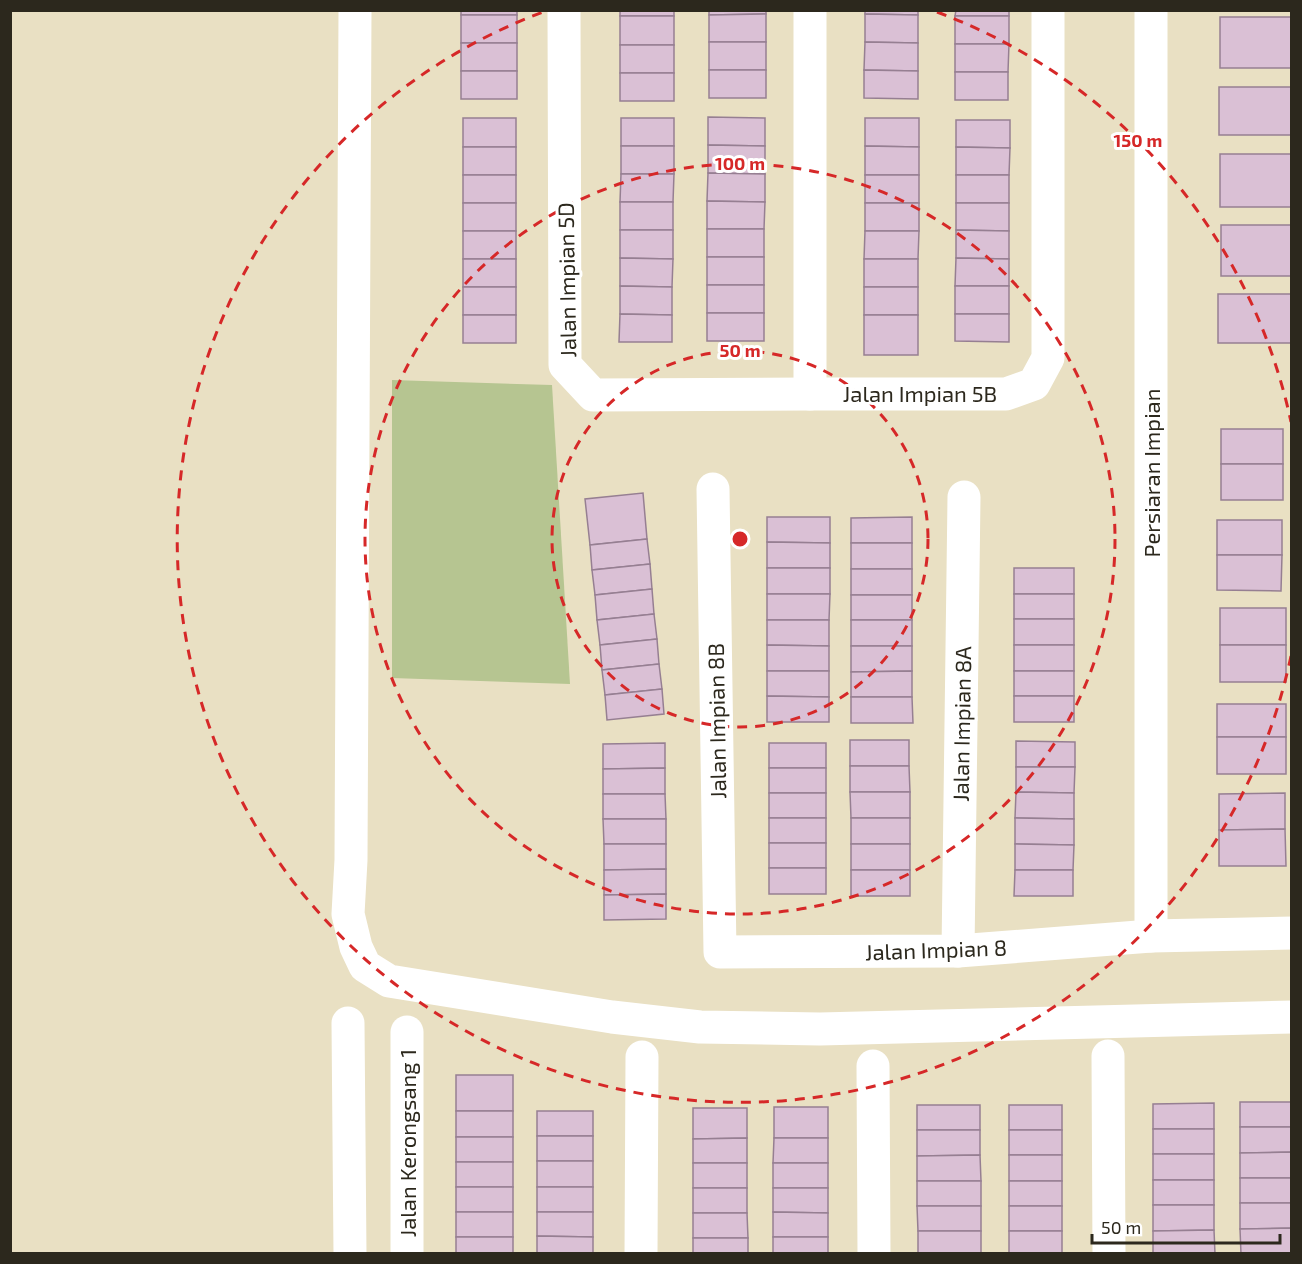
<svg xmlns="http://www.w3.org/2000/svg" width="1302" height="1264" viewBox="0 0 1302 1264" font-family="'Exo 2',sans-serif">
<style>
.green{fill:#b6c591}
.building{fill:#dac0d5;stroke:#967f92;stroke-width:1.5}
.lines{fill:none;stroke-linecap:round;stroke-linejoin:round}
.minor{stroke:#fff;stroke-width:33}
.ring{fill:none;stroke:#d62828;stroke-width:3;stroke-dasharray:10 8}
.labels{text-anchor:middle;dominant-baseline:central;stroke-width:6;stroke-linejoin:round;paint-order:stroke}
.street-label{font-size:22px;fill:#2c281d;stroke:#fff}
.centre{fill:#d62828;stroke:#fff;stroke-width:3}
.ring-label{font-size:18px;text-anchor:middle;font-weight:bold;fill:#d62828;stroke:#fff;stroke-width:6;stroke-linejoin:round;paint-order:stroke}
</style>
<rect width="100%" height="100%" fill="#e9e0c3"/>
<!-- green -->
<polygon class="green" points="392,380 552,385 570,684 392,678"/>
<!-- building -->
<g class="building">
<rect x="461" y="10" width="56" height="5"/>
<rect x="620" y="10" width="54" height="6"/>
<polygon points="709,10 766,10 766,14 709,15"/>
<polygon points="865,10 918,10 918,15 865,14"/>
<polygon points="956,10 1009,10 1009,16 955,16"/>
<polygon points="766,14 766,42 709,42 709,15"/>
<polygon points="865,14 918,15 918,43 865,42"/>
<rect x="461" y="15" width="56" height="28"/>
<rect x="620" y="16" width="54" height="29"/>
<rect x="955" y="16" width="54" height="28"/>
<rect x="1220" y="17" width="72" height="51"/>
<rect x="709" y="42" width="57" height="28"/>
<polygon points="865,42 918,43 918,71 864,70"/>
<rect x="461" y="43" width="56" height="28"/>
<polygon points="955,44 1009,44 1008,72 955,72"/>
<rect x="620" y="45" width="54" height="28"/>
<rect x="709" y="70" width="57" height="28"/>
<polygon points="864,70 918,71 918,99 864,98"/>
<rect x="461" y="71" width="56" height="28"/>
<rect x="955" y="72" width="53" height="28"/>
<rect x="620" y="73" width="54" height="28"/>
<rect x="1219" y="87" width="73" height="48"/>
<polygon points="708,117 765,118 765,146 708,145"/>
<rect x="463" y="118" width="53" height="29"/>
<rect x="621" y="118" width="53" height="28"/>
<polygon points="865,118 919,118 919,147 865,146"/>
<polygon points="956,120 1010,120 1010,148 956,147"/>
<polygon points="708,145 765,146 765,174 708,173"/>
<rect x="621" y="146" width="53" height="28"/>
<polygon points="865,146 919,147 919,175 865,175"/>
<rect x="463" y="147" width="53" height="28"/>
<polygon points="956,147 1010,148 1009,175 956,175"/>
<rect x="1220" y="154" width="72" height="53"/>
<polygon points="708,173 765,174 765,202 707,201"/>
<polygon points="621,174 674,174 673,202 620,202"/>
<rect x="463" y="175" width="53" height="28"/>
<rect x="865" y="175" width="54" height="28"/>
<rect x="956" y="175" width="53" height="28"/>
<polygon points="707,201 765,202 764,229 707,229"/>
<rect x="620" y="202" width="53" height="28"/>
<rect x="463" y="203" width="53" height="28"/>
<rect x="865" y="203" width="54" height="28"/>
<polygon points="956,203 1009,203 1009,231 956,230"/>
<rect x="1221" y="225" width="71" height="51"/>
<rect x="707" y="229" width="57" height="28"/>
<polygon points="620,230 673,230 673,259 620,258"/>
<polygon points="956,230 1009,231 1009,259 956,258"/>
<rect x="463" y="231" width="53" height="28"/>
<polygon points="865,231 919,231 918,259 864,259"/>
<rect x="707" y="257" width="57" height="28"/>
<polygon points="620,258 673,259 672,287 620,286"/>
<polygon points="956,258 1009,259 1009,286 955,286"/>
<rect x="463" y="259" width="53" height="28"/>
<rect x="864" y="259" width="54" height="28"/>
<rect x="707" y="285" width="57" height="28"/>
<polygon points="620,286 672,287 672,315 620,314"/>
<rect x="955" y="286" width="54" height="28"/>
<rect x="463" y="287" width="53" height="28"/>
<rect x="864" y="287" width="54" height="28"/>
<rect x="1218" y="294" width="74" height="49"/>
<rect x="707" y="313" width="57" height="28"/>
<polygon points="620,314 672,315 672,342 619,342"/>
<polygon points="955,314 1009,314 1009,342 955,341"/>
<rect x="463" y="315" width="53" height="28"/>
<rect x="864" y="315" width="54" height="40"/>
<rect x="1221" y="429" width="62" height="35"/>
<rect x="1221" y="464" width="62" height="36"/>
<polygon points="643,493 647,539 590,545 585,499"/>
<polygon points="767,517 830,517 830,543 767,542"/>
<polygon points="912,517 912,543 851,543 851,518"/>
<rect x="1217" y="520" width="65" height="35"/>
<polygon points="647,539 650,564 592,570 590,545"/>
<polygon points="767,542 830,543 830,568 767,568"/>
<rect x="851" y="543" width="61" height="26"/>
<polygon points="1217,555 1282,555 1281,591 1217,590"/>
<polygon points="650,564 652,589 595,595 592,570"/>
<rect x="767" y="568" width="63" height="26"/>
<rect x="1014" y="568" width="60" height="26"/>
<rect x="851" y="569" width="61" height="26"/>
<polygon points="652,589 654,614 597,620 595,595"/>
<polygon points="767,594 830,594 829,620 767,620"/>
<rect x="1014" y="594" width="60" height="25"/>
<rect x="851" y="595" width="61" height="25"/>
<rect x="1220" y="608" width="66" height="37"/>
<polygon points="654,614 657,639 600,645 597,620"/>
<rect x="1014" y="619" width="60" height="26"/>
<polygon points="767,620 829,620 829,646 767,645"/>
<rect x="851" y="620" width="61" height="26"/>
<polygon points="657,639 659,664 602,670 600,645"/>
<polygon points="767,645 829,646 829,671 767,671"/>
<rect x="1014" y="645" width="60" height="26"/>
<rect x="1220" y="645" width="66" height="37"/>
<polygon points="851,646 912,646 912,671 851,672"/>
<polygon points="659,664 662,689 605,695 602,670"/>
<polygon points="767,671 829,671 829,697 767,696"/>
<polygon points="912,671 912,697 851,697 851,672"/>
<rect x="1014" y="671" width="60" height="25"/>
<polygon points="662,689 664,714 607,720 605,695"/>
<polygon points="767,696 829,697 829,722 767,722"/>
<rect x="1014" y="696" width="60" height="26"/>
<polygon points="851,697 912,697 913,723 851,723"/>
<rect x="1217" y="704" width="69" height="33"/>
<rect x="1217" y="737" width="69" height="37"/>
<rect x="850" y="740" width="59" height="26"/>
<polygon points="1016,741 1075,742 1075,767 1016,767"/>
<polygon points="665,743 665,768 603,769 603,744"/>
<rect x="769" y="743" width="57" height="25"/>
<polygon points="850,766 909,766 910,792 850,792"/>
<polygon points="1016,767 1075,767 1074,793 1016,792"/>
<polygon points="665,768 665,794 603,794 603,769"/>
<rect x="769" y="768" width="57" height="25"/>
<polygon points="850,792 910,792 910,818 851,818"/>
<polygon points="1016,792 1074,793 1074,819 1015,818"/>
<rect x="769" y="793" width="57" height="25"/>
<polygon points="1285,793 1285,829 1219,830 1219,794"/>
<polygon points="603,794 665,794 666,819 603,819"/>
<rect x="769" y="818" width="57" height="25"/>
<rect x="851" y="818" width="59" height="26"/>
<polygon points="1015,818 1074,819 1074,845 1015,844"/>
<polygon points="603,819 666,819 666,844 604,844"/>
<polygon points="1285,829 1286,866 1219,866 1219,830"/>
<rect x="769" y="843" width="57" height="25"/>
<polygon points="604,844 666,844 666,869 604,870"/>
<rect x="851" y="844" width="59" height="26"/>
<polygon points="1015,844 1074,845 1073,870 1015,870"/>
<rect x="769" y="868" width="57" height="26"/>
<polygon points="666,869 666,894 604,895 604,870"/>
<rect x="851" y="870" width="59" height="26"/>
<polygon points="1015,870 1073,870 1073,896 1014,896"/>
<polygon points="666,894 666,919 604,920 604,895"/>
<rect x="456" y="1075" width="57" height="36"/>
<rect x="1240" y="1102" width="52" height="25"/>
<polygon points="1214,1103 1214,1129 1153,1129 1153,1104"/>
<rect x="917" y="1105" width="63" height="25"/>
<rect x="1009" y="1105" width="53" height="25"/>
<rect x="774" y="1107" width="54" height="31"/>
<polygon points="693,1108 747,1108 747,1138 693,1139"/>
<rect x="456" y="1111" width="57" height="26"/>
<rect x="537" y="1111" width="56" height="25"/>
<polygon points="1240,1127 1292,1127 1292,1152 1240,1153"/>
<rect x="1153" y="1129" width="61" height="25"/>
<polygon points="917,1130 980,1130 980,1155 917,1156"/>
<rect x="1009" y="1130" width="53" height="25"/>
<rect x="537" y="1136" width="56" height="25"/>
<rect x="456" y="1137" width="57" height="25"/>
<polygon points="747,1138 747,1163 693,1163 693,1139"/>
<polygon points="774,1138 828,1138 828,1163 773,1163"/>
<polygon points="1292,1152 1292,1178 1240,1178 1240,1153"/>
<rect x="1153" y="1154" width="61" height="26"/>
<polygon points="980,1155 981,1181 917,1181 917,1156"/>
<rect x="1009" y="1155" width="53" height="26"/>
<rect x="537" y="1161" width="56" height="26"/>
<rect x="456" y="1162" width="57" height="25"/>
<rect x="693" y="1163" width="54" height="25"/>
<rect x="773" y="1163" width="55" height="25"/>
<rect x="1240" y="1178" width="52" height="25"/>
<rect x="1153" y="1180" width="61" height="25"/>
<rect x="917" y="1181" width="64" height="25"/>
<rect x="1009" y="1181" width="53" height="25"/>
<rect x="456" y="1187" width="57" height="25"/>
<rect x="537" y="1187" width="56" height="25"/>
<rect x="693" y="1188" width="54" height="25"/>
<polygon points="773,1188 828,1188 828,1213 773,1212"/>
<polygon points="1240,1203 1292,1203 1292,1228 1240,1229"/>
<polygon points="1153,1205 1214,1205 1214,1230 1153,1231"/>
<polygon points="917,1206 981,1206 981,1231 918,1231"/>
<rect x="1009" y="1206" width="53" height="25"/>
<rect x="456" y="1212" width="57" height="25"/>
<polygon points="537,1212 593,1212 593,1237 537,1236"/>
<polygon points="773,1212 828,1213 828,1237 773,1237"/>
<polygon points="693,1213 747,1213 748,1238 693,1238"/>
<polygon points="1292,1228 1292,1254 1241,1254 1240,1229"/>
<polygon points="1214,1230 1215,1254 1153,1254 1153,1231"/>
<rect x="918" y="1231" width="63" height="23"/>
<rect x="1009" y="1231" width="53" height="23"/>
<polygon points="537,1236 593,1237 593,1254 537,1254"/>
<rect x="456" y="1237" width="57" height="17"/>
<rect x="773" y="1237" width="55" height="17"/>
<rect x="693" y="1238" width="55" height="16"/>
</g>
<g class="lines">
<!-- minor -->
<g class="minor">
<polyline points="355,10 351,860 348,914 356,947 365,966 389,981 612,1017 700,1027 820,1029 1292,1017"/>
<polyline points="564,10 565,365 593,395 810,394"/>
<polyline points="810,10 810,394 1006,394 1034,384 1048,358 1048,10"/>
<polyline points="1151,10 1151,936"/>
<polyline points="713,489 720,952 958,951 1151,936 1292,933"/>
<polyline points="958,951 964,497"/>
<polyline points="348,1023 350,1254"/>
<polyline points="407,1032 407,1254"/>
<polyline points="1108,1056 1109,1254"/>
<polyline points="873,1066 874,1254"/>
<polyline points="641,1254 642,1057"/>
</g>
</g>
<!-- distance rings -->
<g class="ring">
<circle cx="740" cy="539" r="188"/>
<circle cx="740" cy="539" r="375"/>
<path d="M1291 656A563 563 0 1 1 543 12M937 12A563 563 0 0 1 1291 422"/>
</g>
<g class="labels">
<!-- street labels -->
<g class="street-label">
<text transform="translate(566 280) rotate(-91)">Jalan Impian 5D</text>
<text x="920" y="393">Jalan Impian 5B</text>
<text transform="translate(1151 473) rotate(-90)">Persiaran Impian</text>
<text transform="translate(716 721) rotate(-91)">Jalan Impian 8B</text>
<text transform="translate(961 724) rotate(-89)">Jalan Impian 8A</text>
<text transform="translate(936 949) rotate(-2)">Jalan Impian 8</text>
<text transform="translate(407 1143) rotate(-90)">Jalan Kerongsang 1</text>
</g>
</g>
<circle cx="740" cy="539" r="9" class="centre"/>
<g class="ring-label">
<text x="1138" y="147">150 m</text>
<text x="740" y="170">100 m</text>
<text x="740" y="357">50 m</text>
</g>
<!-- border -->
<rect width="1302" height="1264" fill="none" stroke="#2c281d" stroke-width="24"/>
<!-- scale -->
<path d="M1092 1234v9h188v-9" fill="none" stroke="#2c281d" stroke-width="3"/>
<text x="1101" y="1234" font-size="18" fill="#2c281d" stroke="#ffffff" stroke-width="4.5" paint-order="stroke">50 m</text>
</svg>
